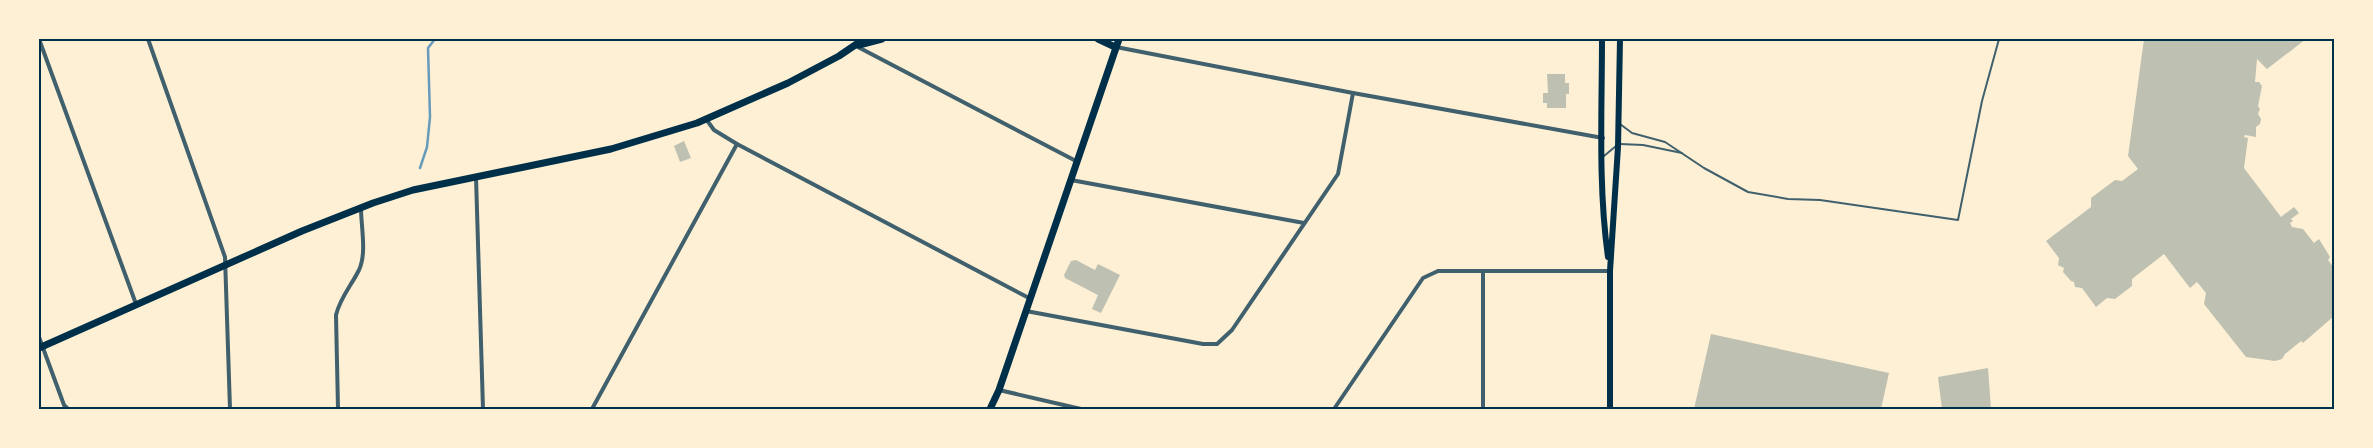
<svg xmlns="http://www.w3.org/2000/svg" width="2373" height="448" viewBox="0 0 2373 448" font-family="Jost,sans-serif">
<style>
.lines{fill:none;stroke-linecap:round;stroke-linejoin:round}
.stream{stroke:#669bbc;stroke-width:2.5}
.building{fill:#bec0b2}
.service{stroke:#3f606c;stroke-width:2}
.minor{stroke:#3f606c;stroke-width:4}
.primary{stroke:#003049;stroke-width:6}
.trunk{stroke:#003049;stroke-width:7}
.neatline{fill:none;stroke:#003049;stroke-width:2}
</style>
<rect width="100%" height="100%" fill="#fdf0d5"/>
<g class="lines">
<!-- stream -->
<polyline class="stream" points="420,168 427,147 430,117 428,48 435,39"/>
</g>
<!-- building -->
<g class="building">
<polygon points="2144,39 2306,39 2267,69 2257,59 2255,82 2259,82 2262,86 2258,106 2260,109 2258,114 2261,119 2260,124 2256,127 2256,137 2245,135 2244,137 2248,138 2244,168 2281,217 2294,207 2299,213 2291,219 2293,221 2290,223 2292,227 2303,229 2314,243 2319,239 2330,257 2328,260 2334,268 2334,316 2303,343 2301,341 2285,354 2282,359 2275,361 2246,357 2204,304 2206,293 2197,282 2190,288 2164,254 2132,279 2132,286 2115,299 2107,298 2096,307 2082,288 2075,287 2074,282 2071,281 2063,272 2064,268 2058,265 2059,258 2046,241 2091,207 2091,198 2115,180 2122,181 2138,169 2128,156"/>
<polygon points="1547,74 1565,74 1565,83 1569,83 1569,94 1566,94 1566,108 1547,108 1547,103 1543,103 1543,93 1548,93"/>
<polygon points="684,141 691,158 680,162 674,146"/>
<polygon points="1076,260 1095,270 1098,264 1120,275 1101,313 1092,309 1098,295 1065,278 1064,275 1071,261"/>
<polygon points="1711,334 1889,373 1881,409 1694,409"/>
<polygon points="1988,368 1991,409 1942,409 1938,377"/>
</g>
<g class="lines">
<!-- service -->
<g class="service">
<polyline points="1620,124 1632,133 1665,142 1704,168 1748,192 1788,199 1820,200 1958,220 1982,101 1999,39"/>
<polyline points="1620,144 1643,145 1682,153"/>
<polyline points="1604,156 1616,146"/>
</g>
<!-- minor -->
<g class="minor">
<polyline points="39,39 136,304"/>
<polyline points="148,39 225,257 230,409"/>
<polyline points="856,46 1076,161"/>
<polyline points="1116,47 1353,93 1603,138"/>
<polyline points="706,119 714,130 737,144 1029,298"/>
<polyline points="476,177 483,409"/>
<polyline points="1071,180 1304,223"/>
<polyline points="1483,271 1483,409"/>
<polyline points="1026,311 1203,344 1217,344 1232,330 1338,174 1353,93"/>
<polyline points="39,337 64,405 68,409"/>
<polyline points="999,390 1081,409"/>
<path d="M 338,409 L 336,315 C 340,298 351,286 359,270 C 367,253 361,227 361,208"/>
<polyline points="592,409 737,144"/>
<polyline points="1334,409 1423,278 1438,271 1610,271"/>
</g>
<!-- primary -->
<g class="primary">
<path d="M 1602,39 C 1602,111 1598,186 1608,257"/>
<polyline points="1610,409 1610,271 1618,147 1620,39"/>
</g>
<!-- trunk -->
<g class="trunk">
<polyline points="1098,39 1115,47"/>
<polyline points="859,45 882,39"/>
<polyline points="39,348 302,231 373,203 413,190 611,149 697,123 788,83 839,56 864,39"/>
<polyline points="990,409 999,390 1119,39"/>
</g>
</g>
<!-- border -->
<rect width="2373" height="448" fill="none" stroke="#fdf0d5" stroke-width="80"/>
<rect x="40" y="40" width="2293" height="368" class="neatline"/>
</svg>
